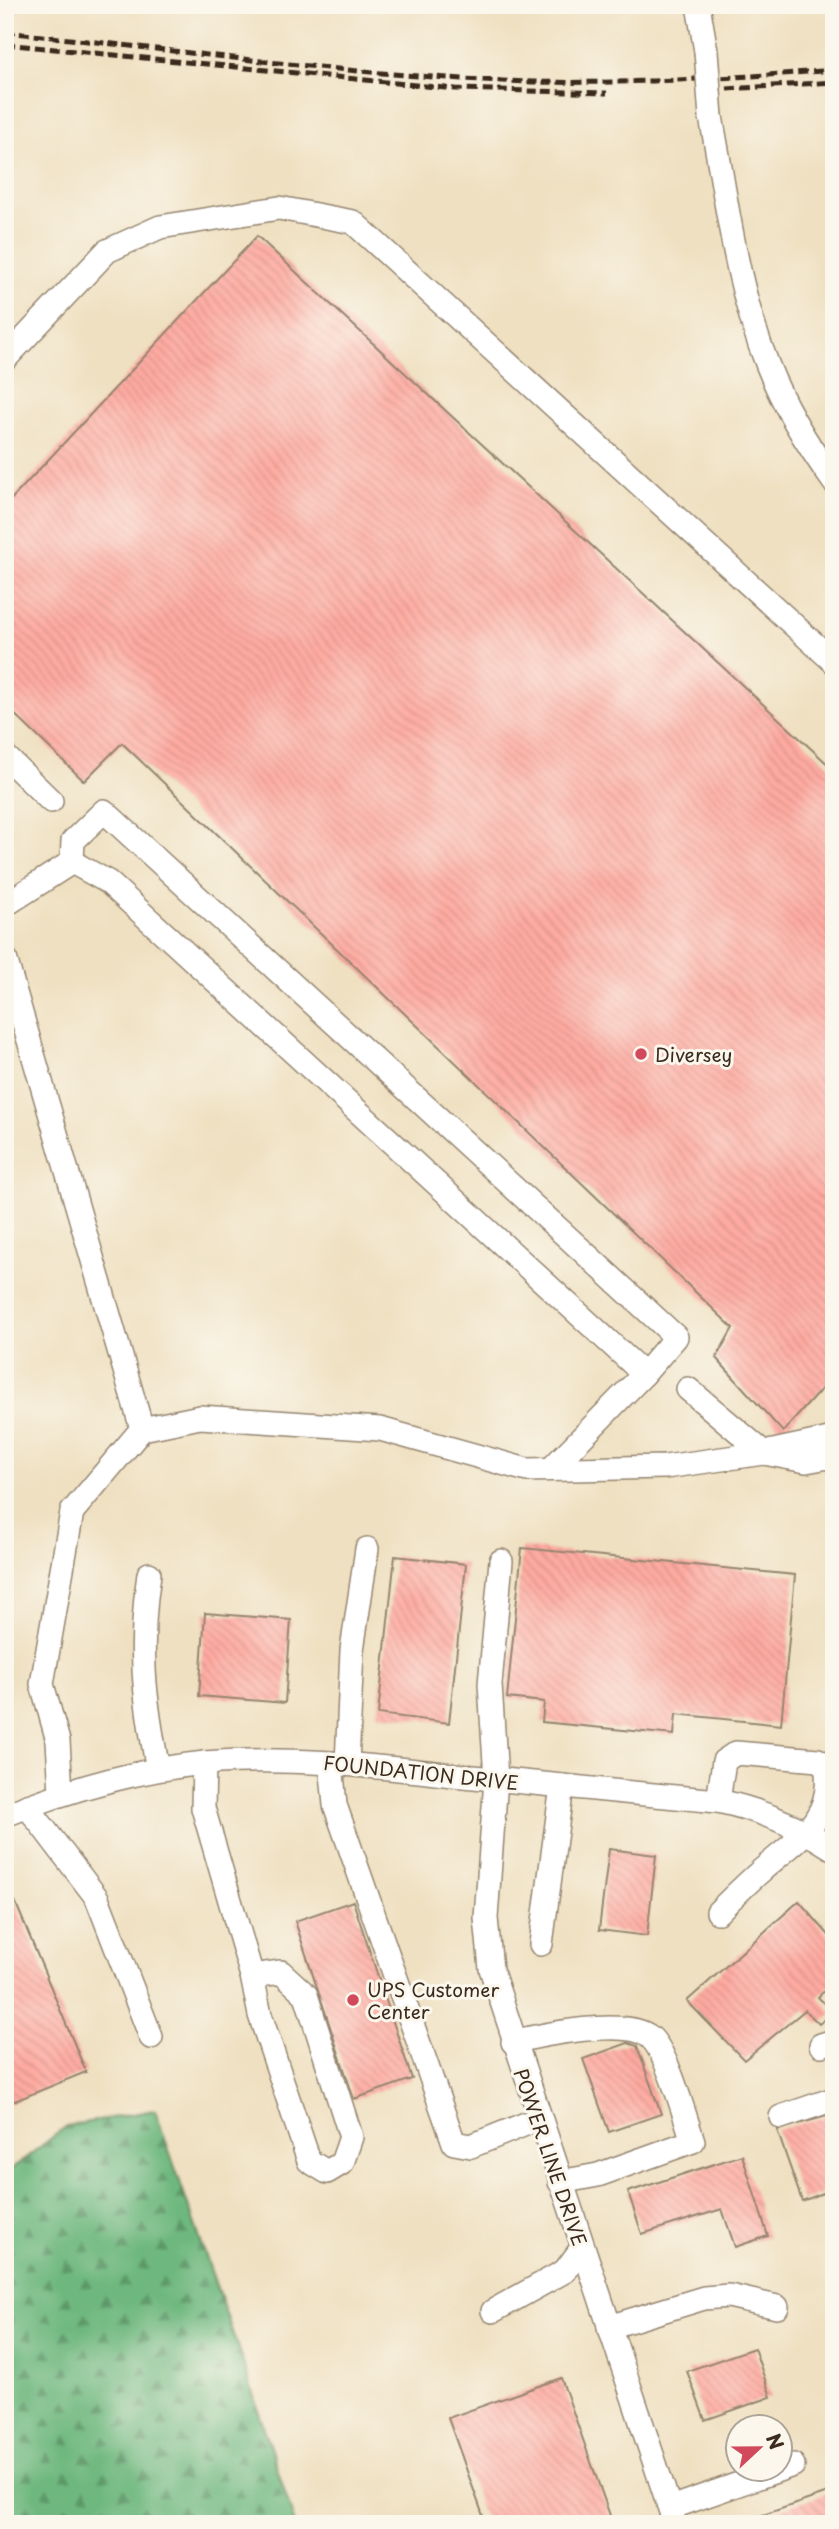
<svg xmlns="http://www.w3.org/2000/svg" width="839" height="2529" viewBox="0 0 839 2529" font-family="'Playpen Sans',sans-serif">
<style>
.forest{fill:url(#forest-firs);stroke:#54714e;stroke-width:2}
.building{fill:url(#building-back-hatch)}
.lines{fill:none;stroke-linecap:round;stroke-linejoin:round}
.minor-casing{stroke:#958570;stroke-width:26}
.minor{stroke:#fff;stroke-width:23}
.rail{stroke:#3b2a1e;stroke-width:5;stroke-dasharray:10 5;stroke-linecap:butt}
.minor-bridge-casing{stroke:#958570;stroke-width:26;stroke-linecap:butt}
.minor-bridge{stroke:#fff;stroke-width:23}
.poi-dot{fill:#d1495b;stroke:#fbf7ec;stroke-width:2.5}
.labels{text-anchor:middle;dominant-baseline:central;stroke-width:6;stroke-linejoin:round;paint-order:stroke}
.poi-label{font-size:19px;fill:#3b2a1e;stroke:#fbf7ec;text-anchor:start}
.street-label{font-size:19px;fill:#3b2a1e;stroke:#fbf7ec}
</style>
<defs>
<pattern id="forest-firs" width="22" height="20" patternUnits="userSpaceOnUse" patternTransform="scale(1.75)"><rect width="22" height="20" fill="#6eb87f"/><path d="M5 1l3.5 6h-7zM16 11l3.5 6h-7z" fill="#5c9667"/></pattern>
<pattern id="building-back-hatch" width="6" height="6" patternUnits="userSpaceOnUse" patternTransform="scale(1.75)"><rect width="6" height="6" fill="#feaaa1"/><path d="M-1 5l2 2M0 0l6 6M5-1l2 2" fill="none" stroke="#db928a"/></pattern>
</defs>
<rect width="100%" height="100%" fill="#fbf7ec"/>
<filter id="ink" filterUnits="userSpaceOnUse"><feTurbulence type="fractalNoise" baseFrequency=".0143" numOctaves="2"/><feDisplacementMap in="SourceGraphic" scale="14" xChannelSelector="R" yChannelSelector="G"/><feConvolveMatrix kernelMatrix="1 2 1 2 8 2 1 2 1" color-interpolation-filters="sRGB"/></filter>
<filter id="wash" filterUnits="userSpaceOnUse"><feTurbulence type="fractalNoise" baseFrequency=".00686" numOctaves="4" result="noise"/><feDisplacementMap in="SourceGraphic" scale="28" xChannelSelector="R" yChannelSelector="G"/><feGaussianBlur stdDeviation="1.57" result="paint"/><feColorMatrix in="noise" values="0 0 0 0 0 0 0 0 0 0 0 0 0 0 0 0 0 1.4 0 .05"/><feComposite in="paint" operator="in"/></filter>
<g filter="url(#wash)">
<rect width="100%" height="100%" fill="#efe0c1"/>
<!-- forest -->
<polygon class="forest" points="155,2110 243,2363 295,2524 5,2524 5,2174 67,2126"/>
<g id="blocks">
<!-- building -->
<g class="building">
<polygon points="257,236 834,770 834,1375 783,1432 716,1358 733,1328 122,743 84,781 5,705 5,506"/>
<polygon points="522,1548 795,1575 781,1725 676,1714 674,1735 542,1722 544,1702 507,1698"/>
<polygon points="395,1556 466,1564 449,1723 378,1714"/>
<polygon points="205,1613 291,1620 285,1703 199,1696"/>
<polygon points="609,1849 656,1855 647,1936 599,1930"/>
<polygon points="5,1877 86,2072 5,2105"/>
<polygon points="353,1901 412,2079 354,2099 295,1921"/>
<polygon points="799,1901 834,1941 834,1982 818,1997 833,2013 819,2024 805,2010 744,2060 687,2001"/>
<polygon points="628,2043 637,2046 661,2114 609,2132 583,2059"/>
<polygon points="834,2114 834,2189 802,2201 777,2130"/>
<polygon points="742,2155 768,2236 735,2247 722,2209 642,2234 628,2192"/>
<polygon points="754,2348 771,2397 705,2420 687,2371"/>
<polygon points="561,2378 613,2524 486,2524 448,2418"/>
<polygon points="834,2491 834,2524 745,2524 745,2521"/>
</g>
</g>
</g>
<g filter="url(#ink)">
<use href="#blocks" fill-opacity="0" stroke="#958570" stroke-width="2"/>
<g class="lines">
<defs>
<g id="minor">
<polyline points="698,5 706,51"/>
<path d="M 711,117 C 727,200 736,288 768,366 C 784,407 808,446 834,482"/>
<polyline points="5,359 107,251 160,227 279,208 353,222 834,662"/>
<polyline points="5,756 51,801"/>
<polyline points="72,862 73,841 104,811 676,1337 644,1374"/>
<polyline points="5,905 72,862 108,882 644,1374 551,1469"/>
<polyline points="5,958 142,1429 72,1512 42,1684 58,1741 61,1793"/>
<polyline points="688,1389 764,1453 806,1461 834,1456"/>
<polyline points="142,1429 200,1417 380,1429 527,1470 665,1467 764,1453 834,1438"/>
<polyline points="501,1561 490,1684 496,1779 486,1918 491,1969 675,2524"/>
<path d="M 149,1574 C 138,1646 144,1698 158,1769"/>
<polyline points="204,1763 203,1808 252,1976 260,2015 309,2161 327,2172 342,2163 351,2137 306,1995 281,1972 252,1976"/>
<polyline points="331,1763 335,1805 454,2143 471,2146 538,2119"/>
<polyline points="347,1764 352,1650 367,1549"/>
<path d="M 718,1801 L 724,1761 L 736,1753 L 818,1760 L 826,1766 C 836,1818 795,1841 762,1870 C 746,1884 732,1898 718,1912"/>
<polyline points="27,1806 97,1898 151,2037"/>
<path d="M 5,1815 C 70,1789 135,1770 205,1763 C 288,1756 371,1766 454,1775 C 541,1784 630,1793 718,1801 C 761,1810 797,1825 834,1849"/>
<polyline points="541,1944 562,1786"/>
<path d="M 513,2042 C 541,2035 627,2017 650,2037 C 667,2051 685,2118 693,2141 L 598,2175 L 560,2182"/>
<polyline points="821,2045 834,2041"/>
<polyline points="781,2117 834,2099"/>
<polyline points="493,2311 565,2271 582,2248"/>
<polyline points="609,2327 704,2298 729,2296 777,2307"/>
<polyline points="670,2508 793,2465"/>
</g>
</defs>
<!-- minor casing -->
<use href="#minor" class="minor-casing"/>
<!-- minor -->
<use href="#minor" class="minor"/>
<!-- rail -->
<g class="rail">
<path d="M 5,32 C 179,50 358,77 532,82 C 633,84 733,78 834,70"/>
<polyline points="5,44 456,89 607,93"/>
<polyline points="712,90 834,82"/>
</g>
<defs>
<polyline id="minor-bridge" points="706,51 711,117"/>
</defs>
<!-- minor-bridge casing -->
<use href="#minor-bridge" class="minor-bridge-casing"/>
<!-- minor-bridge -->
<use href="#minor-bridge" class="minor-bridge"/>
</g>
</g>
<!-- markers -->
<g class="poi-dot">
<circle cx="641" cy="1054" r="7"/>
<circle cx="353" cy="2000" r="7"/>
</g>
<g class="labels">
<!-- poi labels -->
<g class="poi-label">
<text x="655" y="1054">Diversey</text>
<text x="367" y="1989">UPS Customer<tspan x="367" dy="22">Center</tspan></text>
</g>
<!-- street labels -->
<g class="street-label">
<text transform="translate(421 1772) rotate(6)">FOUNDATION DRIVE</text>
<text transform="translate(551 2157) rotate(71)">POWER LINE DRIVE</text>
</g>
</g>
<!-- margin -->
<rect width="839" height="2529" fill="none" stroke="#fbf7ec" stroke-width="28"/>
<!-- north arrow -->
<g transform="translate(759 2448) rotate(68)"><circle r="33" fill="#fbf7ec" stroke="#aea59a" stroke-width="2"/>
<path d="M0-5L12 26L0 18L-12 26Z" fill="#d1495b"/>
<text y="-10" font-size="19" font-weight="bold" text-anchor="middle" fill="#3b2a1e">N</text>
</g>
</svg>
